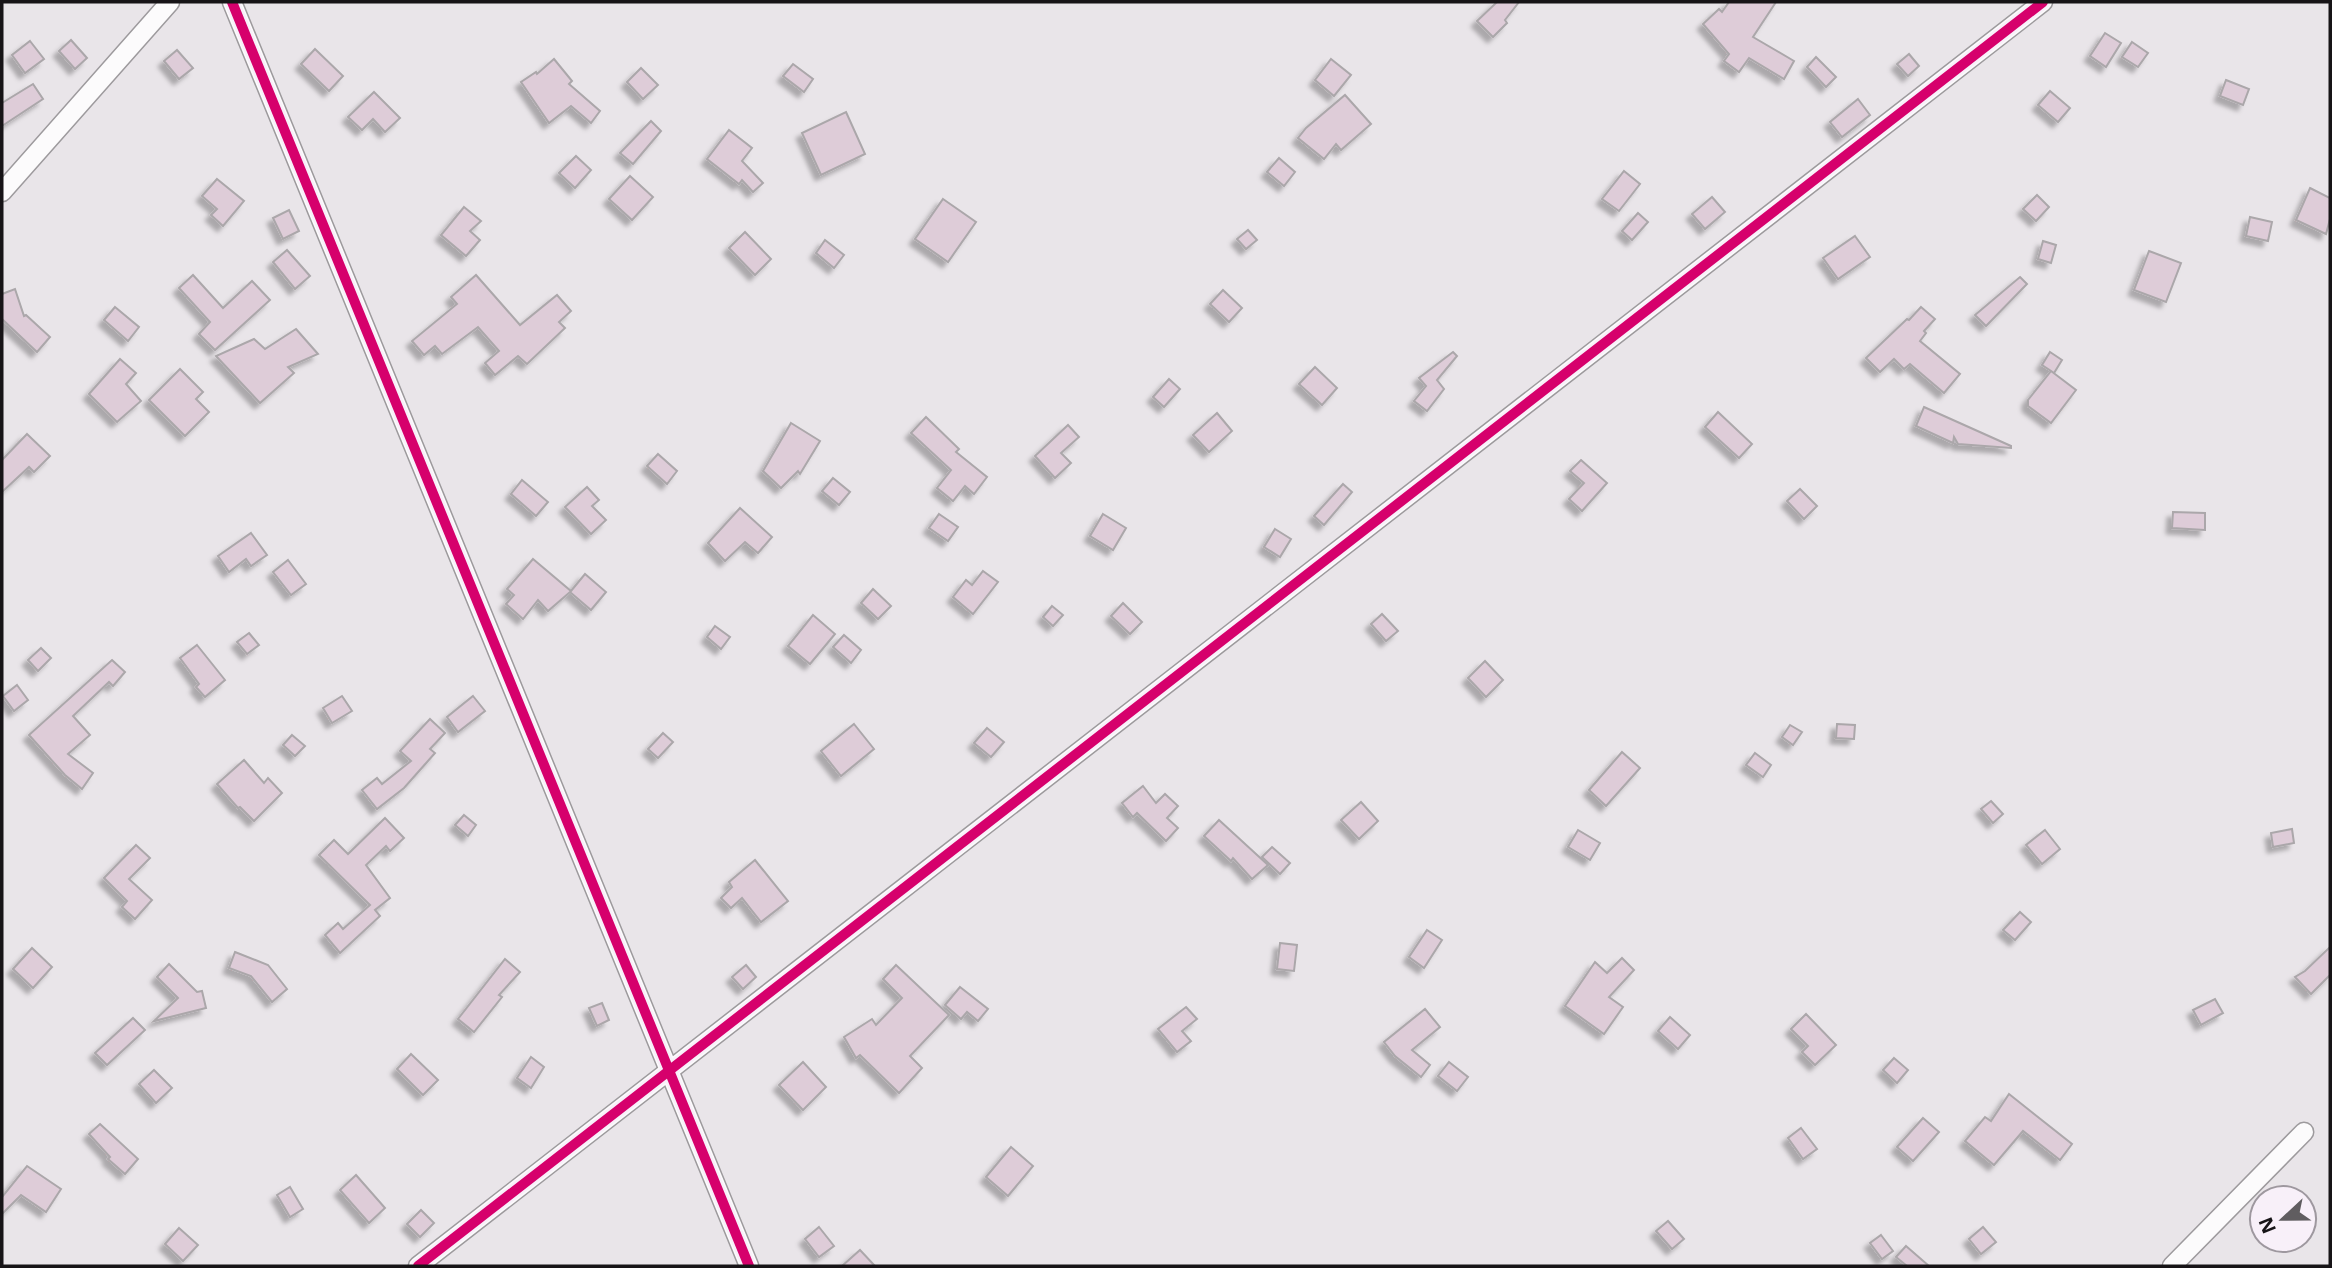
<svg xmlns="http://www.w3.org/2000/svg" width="2332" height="1268" viewBox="0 0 2332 1268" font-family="'Noto Sans',sans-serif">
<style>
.building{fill:#deccd8;stroke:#aba7aa;stroke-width:2;filter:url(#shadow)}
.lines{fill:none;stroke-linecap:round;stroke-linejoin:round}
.minor-casing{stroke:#9d9a9d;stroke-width:21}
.minor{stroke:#fcfbfc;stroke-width:18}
.cycleway-casing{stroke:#f8f0f9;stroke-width:15}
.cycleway{stroke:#d6006c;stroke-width:10}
</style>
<defs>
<filter id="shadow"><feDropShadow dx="-5.5" dy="5.5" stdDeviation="2" flood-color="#0004"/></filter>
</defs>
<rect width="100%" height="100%" fill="#e9e5e9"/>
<!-- building -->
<g class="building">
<polygon points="1497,2 1519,2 1505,20 1507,23 1493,37 1477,21"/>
<polygon points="1729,2 1776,2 1753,37 1794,61 1784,79 1749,58 1739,72 1724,61 1729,54 1703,24 1719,9 1722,12"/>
<polygon points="2105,33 2121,43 2106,67 2090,56"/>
<polygon points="71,40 87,58 75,69 59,51"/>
<polygon points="30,41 44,59 25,73 12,55"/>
<polygon points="2132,42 2148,53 2138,67 2122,57"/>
<polygon points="315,49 343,76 329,91 301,64"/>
<polygon points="177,50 193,68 179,79 164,61"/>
<polygon points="1909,54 1919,66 1908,76 1897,64"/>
<polygon points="1816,57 1836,77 1826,87 1807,67"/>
<polygon points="554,59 572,81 569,84 600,111 591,123 571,106 549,123 521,82 536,72 537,74"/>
<polygon points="1331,59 1351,75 1334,96 1315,80"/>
<polygon points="793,64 813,79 804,92 783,76"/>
<polygon points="641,68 658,85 643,99 627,82"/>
<polygon points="2226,80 2249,89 2243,105 2220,96"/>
<polygon points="33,84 43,99 2,126 2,103"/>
<polygon points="2050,91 2070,108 2058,122 2038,105"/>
<polygon points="374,92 400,118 385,132 373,119 362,130 348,117"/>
<polygon points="1345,95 1371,124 1341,150 1336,144 1324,159 1298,138 1306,128"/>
<polygon points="1858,99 1870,115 1842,137 1830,122"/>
<polygon points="846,112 865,154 821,175 802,133"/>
<polygon points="651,121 661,131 633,164 620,153"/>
<polygon points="729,130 752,148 742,161 763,183 753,192 742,180 739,184 707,159"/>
<polygon points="576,156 591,170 575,188 559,173"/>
<polygon points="1279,158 1295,172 1284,186 1267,172"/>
<polygon points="1624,171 1640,184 1619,211 1602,199"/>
<polygon points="630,176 653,197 632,220 609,199"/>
<polygon points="217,179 244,201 223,226 211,215 217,209 202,196"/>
<polygon points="2310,188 2330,198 2330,219 2326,234 2296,220"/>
<polygon points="2037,195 2049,207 2036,221 2023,209"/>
<polygon points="1712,197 1725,212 1705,229 1692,214"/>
<polygon points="943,199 976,222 948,262 915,239"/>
<polygon points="464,207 481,221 470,231 480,240 466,256 441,235"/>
<polygon points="289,210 299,231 283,239 273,218"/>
<polygon points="1638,213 1648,222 1632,240 1622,231"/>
<polygon points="2250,217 2272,222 2268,241 2246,236"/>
<polygon points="1248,230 1257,240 1246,249 1237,239"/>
<polygon points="745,232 771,259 755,275 729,248"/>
<polygon points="1855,236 1870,257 1838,279 1823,258"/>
<polygon points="825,240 844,255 834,268 816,253"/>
<polygon points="2043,241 2056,245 2051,263 2038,259"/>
<polygon points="287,250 310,276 295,289 273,262"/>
<polygon points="2149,251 2181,263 2166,302 2134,290"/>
<polygon points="193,275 223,308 252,281 270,300 215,350 199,334 210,322 179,288"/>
<polygon points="476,275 520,325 557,295 571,311 559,322 565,328 527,364 518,356 495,375 485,363 499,351 478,327 442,354 435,346 424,355 412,341 457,304 451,297"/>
<polygon points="2020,277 2027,284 1986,326 1975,315"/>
<polygon points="15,289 24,316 26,315 50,337 37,352 2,319 2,294"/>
<polygon points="1223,290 1242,308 1229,322 1210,304"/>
<polygon points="115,307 139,327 128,341 104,320"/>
<polygon points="1921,307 1935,319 1924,331 1926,333 1920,341 1960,374 1944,393 1910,364 1904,369 1894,359 1880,372 1866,358 1907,319 1909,320"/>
<polygon points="296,329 318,354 288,367 294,373 260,403 216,356 254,339 265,349"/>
<polygon points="1453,352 1457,356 1437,380 1444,389 1427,411 1414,401 1426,386 1419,378"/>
<polygon points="2050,352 2062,360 2054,373 2051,371 2076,390 2051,423 2028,406 2028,400 2051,371 2042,365"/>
<polygon points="120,359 136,373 126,384 141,401 117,422 89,394"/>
<polygon points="1315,367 1337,388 1322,405 1299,384"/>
<polygon points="180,369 203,392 196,399 209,412 185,436 149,400"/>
<polygon points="1169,379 1180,389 1164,407 1153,397"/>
<polygon points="1924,407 2011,446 2011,448 1958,444 1954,437 1953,443 1916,426"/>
<polygon points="1718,412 1752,444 1739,458 1705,427"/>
<polygon points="1217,413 1232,431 1209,452 1193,435"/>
<polygon points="926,417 959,449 956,452 987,477 974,494 965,486 953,501 937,488 951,470 911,433"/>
<polygon points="791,423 820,441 800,474 798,471 781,488 763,471"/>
<polygon points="1068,425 1079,437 1061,453 1071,463 1055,478 1035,456"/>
<polygon points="27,434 50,456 34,472 29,467 2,492 2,460"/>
<polygon points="658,454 677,471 667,484 647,466"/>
<polygon points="1581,460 1607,483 1582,511 1569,499 1584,483 1570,471"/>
<polygon points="833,478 850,492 839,505 822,491"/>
<polygon points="522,480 548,502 536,516 511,494"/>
<polygon points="1343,484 1352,492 1324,525 1314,516"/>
<polygon points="587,487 599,500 592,506 606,520 591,534 565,507"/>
<polygon points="1800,489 1817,506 1804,519 1787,501"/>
<polygon points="740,508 772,537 758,553 745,542 725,561 708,543"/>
<polygon points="2173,512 2205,513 2205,530 2172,528"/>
<polygon points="939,514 958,527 948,541 929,528"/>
<polygon points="1103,514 1126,528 1113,550 1090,536"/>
<polygon points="1275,529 1291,539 1280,557 1264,547"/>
<polygon points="251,533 267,555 251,566 246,559 229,572 218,556"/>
<polygon points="533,559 571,591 585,574 606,592 591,610 570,592 548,611 538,600 523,619 506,604 514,595 507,589"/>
<polygon points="288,560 306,584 291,595 273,572"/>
<polygon points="983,571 998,582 973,614 953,597 966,580 972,585"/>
<polygon points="873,589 891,606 878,619 861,603"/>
<polygon points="1123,603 1142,622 1130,634 1111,616"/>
<polygon points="1052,606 1063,615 1053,626 1043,617"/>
<polygon points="1382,614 1398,631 1386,641 1371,624"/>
<polygon points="813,615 835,634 810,664 788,646"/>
<polygon points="715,626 730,637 721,649 707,637"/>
<polygon points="249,633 259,645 247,654 237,642"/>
<polygon points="844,635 861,650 851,663 833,647"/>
<polygon points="197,645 225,680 205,697 196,687 199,684 180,658"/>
<polygon points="41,648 51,658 38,671 28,660"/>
<polygon points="112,660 125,672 113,686 109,682 73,716 90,735 68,754 93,773 82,789 65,775 29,735"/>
<polygon points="1485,661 1503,680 1486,697 1468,678"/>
<polygon points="17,685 28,700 14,711 3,696"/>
<polygon points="342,696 352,711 332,723 323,708"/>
<polygon points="473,696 485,711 458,732 447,717"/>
<polygon points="430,719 445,733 430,749 435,753 404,788 377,809 362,790 377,778 382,784 411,761 400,751"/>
<polygon points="854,724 874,749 841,776 821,751"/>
<polygon points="1837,724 1855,725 1854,739 1836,738"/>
<polygon points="1790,725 1802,732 1793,745 1782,737"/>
<polygon points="987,728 1004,742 991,757 974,743"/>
<polygon points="663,733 673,742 658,758 648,749"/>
<polygon points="292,735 305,746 295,756 283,745"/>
<polygon points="1622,752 1640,768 1606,806 1589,790"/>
<polygon points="1755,753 1771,765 1763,777 1746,765"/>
<polygon points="244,760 264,783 268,778 282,793 254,821 240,807 238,808 217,784"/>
<polygon points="1143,786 1156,803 1165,794 1178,806 1167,818 1178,828 1166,841 1137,813 1133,817 1122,803"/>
<polygon points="1991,801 2003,814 1993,823 1981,809"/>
<polygon points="1361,802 1378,821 1359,839 1341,820"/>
<polygon points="464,815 476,825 468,836 455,825"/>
<polygon points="385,818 404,838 390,851 386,846 366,865 390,898 375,910 380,916 340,953 325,935 338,923 343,929 370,905 319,855 334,840 348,854"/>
<polygon points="1219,820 1268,865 1252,879 1233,858 1231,861 1204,836"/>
<polygon points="2292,829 2294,843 2273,847 2271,833"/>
<polygon points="1578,830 1600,843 1590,860 1568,847"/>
<polygon points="2045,830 2060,849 2042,864 2026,845"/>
<polygon points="136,845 150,858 129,879 152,900 135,919 122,907 127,901 104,878"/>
<polygon points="1272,847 1290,863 1280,874 1262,857"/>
<polygon points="755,860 788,901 761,922 742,898 731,908 721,898 732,887 729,882"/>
<polygon points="2020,912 2031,922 2015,940 2003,930"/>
<polygon points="1427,930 1442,940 1424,968 1409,957"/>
<polygon points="1280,943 1297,945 1294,971 1277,969"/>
<polygon points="2330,947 2330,975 2311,994 2295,977 2305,971"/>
<polygon points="32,948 52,967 33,988 13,969"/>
<polygon points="235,952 268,965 287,989 272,1002 251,976 229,968"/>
<polygon points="1622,958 1634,970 1609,997 1623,1007 1604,1034 1565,1006 1595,962 1607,973"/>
<polygon points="505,959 520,972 499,995 502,997 474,1032 458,1019"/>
<polygon points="169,964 197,992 202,991 206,1008 154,1021 178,998 157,977"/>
<polygon points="746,965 756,977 743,989 732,977"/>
<polygon points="896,965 949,1015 910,1056 922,1068 899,1093 860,1055 856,1058 844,1037 872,1019 876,1025 902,998 883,979"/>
<polygon points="960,987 988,1009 978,1021 967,1012 961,1019 945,1005"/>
<polygon points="2215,999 2223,1013 2201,1025 2193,1010"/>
<polygon points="602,1003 609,1020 597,1026 589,1008"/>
<polygon points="1186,1007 1197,1019 1182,1031 1191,1041 1177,1052 1158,1029"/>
<polygon points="1425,1009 1440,1027 1412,1050 1430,1065 1421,1077 1395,1056 1384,1042"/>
<polygon points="1806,1014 1836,1045 1815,1065 1802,1052 1808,1046 1791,1029"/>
<polygon points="1670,1017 1690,1035 1678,1049 1658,1031"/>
<polygon points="133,1018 145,1030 107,1065 95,1053"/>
<polygon points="411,1054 438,1080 423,1095 397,1069"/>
<polygon points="531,1057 544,1067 531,1088 517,1078"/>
<polygon points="1894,1058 1908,1070 1897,1083 1883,1070"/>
<polygon points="803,1062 826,1087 803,1110 779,1085"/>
<polygon points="1449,1062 1468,1077 1457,1091 1438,1076"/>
<polygon points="154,1070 172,1088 156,1103 139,1084"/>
<polygon points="2009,1094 2072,1144 2060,1160 2023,1131 1994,1165 1965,1141 1985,1117 1991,1121"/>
<polygon points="1923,1118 1939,1132 1913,1161 1897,1147"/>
<polygon points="100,1124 138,1159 125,1174 108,1159 110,1157 89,1134"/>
<polygon points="1801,1128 1817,1149 1803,1159 1788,1138"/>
<polygon points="1011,1147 1033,1166 1008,1196 986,1177"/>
<polygon points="27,1166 61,1189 46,1212 21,1195 2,1214 2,1197"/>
<polygon points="356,1175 385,1208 369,1223 340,1190"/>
<polygon points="290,1187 303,1209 290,1217 277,1195"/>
<polygon points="421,1210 434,1223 420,1237 407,1224"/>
<polygon points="1668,1221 1684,1239 1672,1249 1656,1231"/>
<polygon points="819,1227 834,1246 819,1257 805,1239"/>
<polygon points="1983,1227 1996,1242 1981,1254 1969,1239"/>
<polygon points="179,1228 198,1245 183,1261 165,1244"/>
<polygon points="1881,1235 1893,1251 1882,1259 1870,1243"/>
<polygon points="1906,1246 1929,1266 1907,1266 1896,1257"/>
<polygon points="860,1250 875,1266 842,1266"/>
</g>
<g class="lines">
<defs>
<g id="minor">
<polyline points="232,2 749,1266"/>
<polyline points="2,192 170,2"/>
<polyline points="418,1266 2043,2"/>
<polyline points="2172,1266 2304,1132"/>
</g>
</defs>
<!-- minor casing -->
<use href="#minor" class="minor-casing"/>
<!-- minor -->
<use href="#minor" class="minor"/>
<defs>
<g id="cycleway">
<polyline points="232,2 749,1266"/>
<polyline points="418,1266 2043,2"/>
</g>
</defs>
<!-- cycleway casing -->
<use href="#cycleway" class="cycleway-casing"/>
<!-- cycleway -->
<use href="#cycleway" class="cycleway"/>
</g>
<!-- border -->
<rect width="2332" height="1268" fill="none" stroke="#171417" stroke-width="7"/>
<!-- north arrow -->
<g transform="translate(2283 1219) rotate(248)"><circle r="33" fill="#f8f0f9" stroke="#9e989f" stroke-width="2"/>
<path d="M0-5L12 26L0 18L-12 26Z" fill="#605d60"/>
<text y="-10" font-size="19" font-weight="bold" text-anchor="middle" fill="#171417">N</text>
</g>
</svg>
